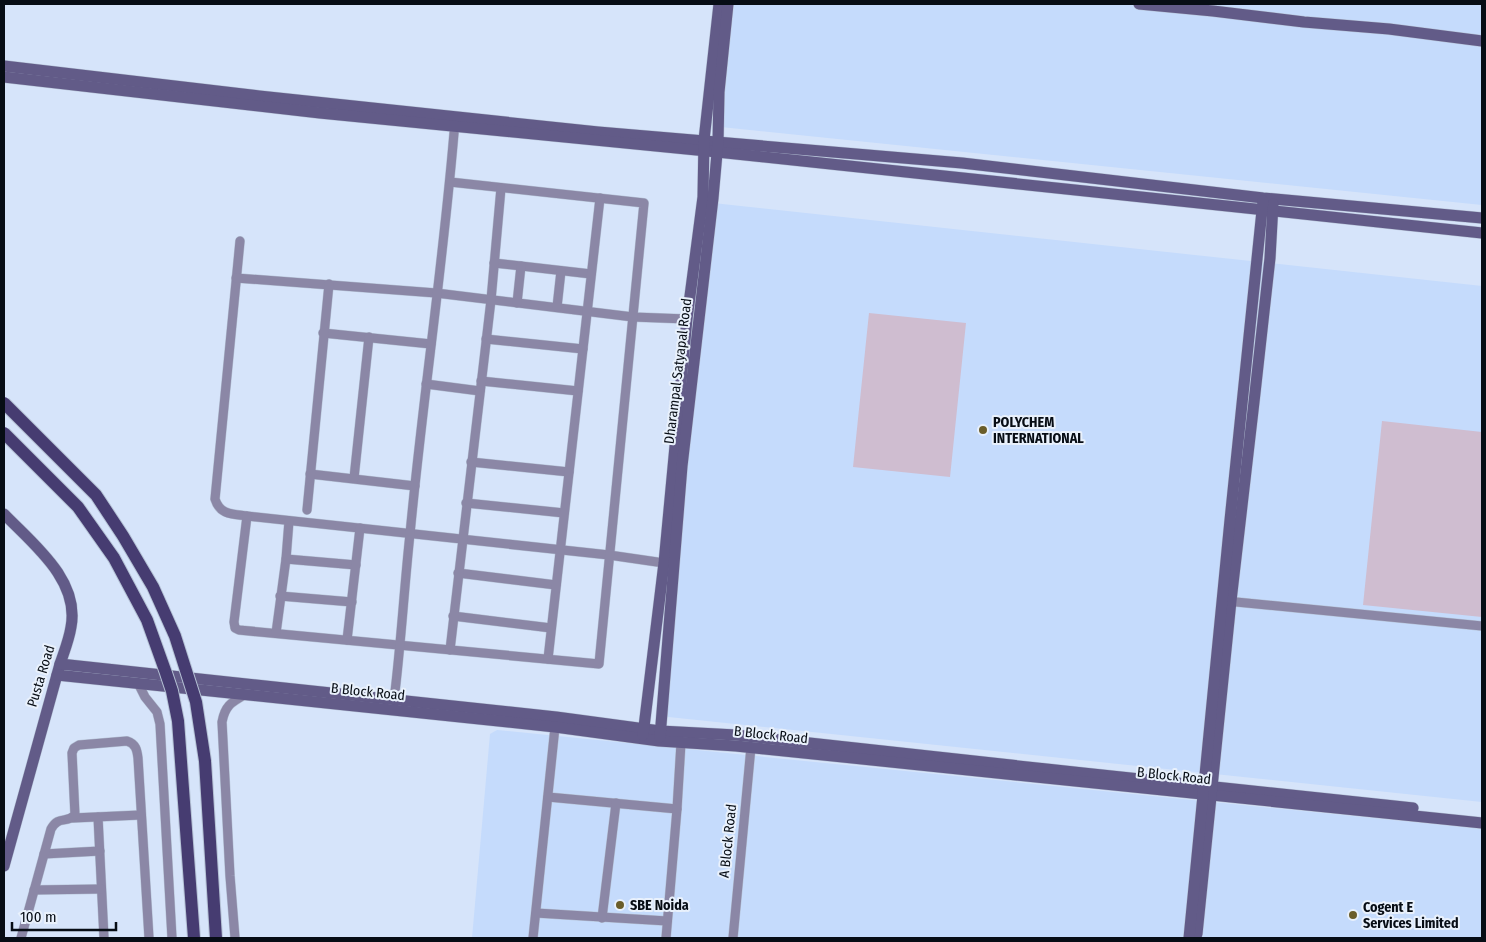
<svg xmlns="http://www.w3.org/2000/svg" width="1486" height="942" viewBox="0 0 1486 942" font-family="'Fira Sans Condensed',sans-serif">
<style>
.built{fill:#c5dbfc}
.green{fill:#cfbdd0}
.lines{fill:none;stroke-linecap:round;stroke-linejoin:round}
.street-casing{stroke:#b5c2d5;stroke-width:10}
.secondary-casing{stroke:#b5c2d5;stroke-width:12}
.street{stroke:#8b87a6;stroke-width:9}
.secondary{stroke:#625b88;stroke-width:11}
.primary-bridge-casing{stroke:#b5c2d5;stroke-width:14;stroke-linecap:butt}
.primary-bridge{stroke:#463c71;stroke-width:12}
.poi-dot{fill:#6a5d2a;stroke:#e9f1fc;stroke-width:2}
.labels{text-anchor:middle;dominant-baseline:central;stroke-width:4;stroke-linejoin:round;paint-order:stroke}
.street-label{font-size:14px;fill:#070d15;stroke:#e9f1fc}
.poi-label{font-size:14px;font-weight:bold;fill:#070d15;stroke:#e9f1fc;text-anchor:start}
</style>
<rect width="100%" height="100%" fill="#d6e4fa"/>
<!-- built -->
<g class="built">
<polygon points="734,4 1482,4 1482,205 721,127"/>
<polygon points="704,202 1482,286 1482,802 659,716"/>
<polygon points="497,730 1482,829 1482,938 472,938 490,734"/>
</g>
<!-- green -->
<g class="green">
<polygon points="869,313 966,323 950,477 853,467"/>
<polygon points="1382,421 1482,432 1482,617 1363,605"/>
</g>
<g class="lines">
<defs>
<g id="street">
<path d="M 240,241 L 215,499 C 220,515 232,514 247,516 L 609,555 L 664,563"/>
<polyline points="494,263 591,274"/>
<polyline points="236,278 436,293 633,317 687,319"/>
<polyline points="517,303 521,266"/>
<polyline points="557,307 561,271"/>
<polyline points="323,333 431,344"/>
<polyline points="486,339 583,349"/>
<polyline points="481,381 578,391"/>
<polyline points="426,384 480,391"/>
<polyline points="471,462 569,472"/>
<polyline points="310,474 415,486"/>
<polyline points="354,478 369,337"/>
<polyline points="466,503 564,513"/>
<polyline points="307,510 329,284"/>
<polyline points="247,516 234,622 235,628 239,630 599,664 644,203 450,182"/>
<polyline points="286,559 356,565"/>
<polyline points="458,573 556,585"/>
<polyline points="280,596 352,602"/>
<polyline points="1226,601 1482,626"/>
<polyline points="453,616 551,628"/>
<polyline points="276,633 286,559 289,521"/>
<polyline points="347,640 360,528"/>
<polyline points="450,650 491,300 501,188"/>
<polyline points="548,659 600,198"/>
<polyline points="138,683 145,697 157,712 160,724 172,938"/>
<path d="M 394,700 C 401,645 404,589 410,534 C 423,396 444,259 455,121"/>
<polyline points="548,797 677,809"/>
<polyline points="98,817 104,938"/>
<polyline points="73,818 140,815"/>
<polyline points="44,854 100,851"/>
<polyline points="34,890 101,889"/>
<polyline points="536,913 667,921"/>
<polyline points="602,918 616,803"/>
<path d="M 21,938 L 51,829 C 59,815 66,824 75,815 L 72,753 L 74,748 L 79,745 L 127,741 C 136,744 137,750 138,758 L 149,938"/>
<path d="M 235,938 L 230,876 L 222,722 C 225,705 232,702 246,694"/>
<polyline points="533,938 555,727"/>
<polyline points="666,938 677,809 681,743"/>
<polyline points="733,938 751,747"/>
</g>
<g id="secondary">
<polyline points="1139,4 1213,11 1304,22 1389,29 1482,41"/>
<polyline points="4,66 259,96 598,132 962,163 1263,198 1482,218"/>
<polyline points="4,77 320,113 717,152 1482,233"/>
<path d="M 4,514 C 33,544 80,580 71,627 C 69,640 64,652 60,664 L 4,866"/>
<polyline points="60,664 556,717 660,731 736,735 1083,773 1413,808"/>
<polyline points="57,675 555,727 659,741 736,746 1482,823"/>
<polyline points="643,735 664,563 687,319 703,197 704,140 719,4"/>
<polyline points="660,737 682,466 713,198 718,142 719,92 728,4"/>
<polyline points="1197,934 1231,601 1254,402 1270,258 1273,204"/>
<polyline points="1189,938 1230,520 1263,201"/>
</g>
</defs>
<!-- street casing -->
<use href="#street" class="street-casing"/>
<!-- secondary casing -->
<use href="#secondary" class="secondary-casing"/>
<!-- street -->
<use href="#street" class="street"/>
<!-- secondary -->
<use href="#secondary" class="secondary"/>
<defs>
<g id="primary-bridge">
<polyline points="4,403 96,495 123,536 153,587 175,636 196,702 205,761 216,938"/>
<polyline points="4,433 78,507 114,558 147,620 166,673 172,691 178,721 194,938"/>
</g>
</defs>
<!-- primary-bridge casing -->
<use href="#primary-bridge" class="primary-bridge-casing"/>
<!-- primary-bridge -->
<use href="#primary-bridge" class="primary-bridge"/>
</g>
<!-- markers -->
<g class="poi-dot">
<circle cx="983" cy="430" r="5"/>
<circle cx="620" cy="905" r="5"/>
<circle cx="1353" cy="915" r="5"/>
</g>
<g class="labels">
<!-- street labels -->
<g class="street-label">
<text transform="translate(678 371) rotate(-83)">Dharampal Satyapal Road</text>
<text transform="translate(41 676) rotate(-73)">Pusta Road</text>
<text transform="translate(368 692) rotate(6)">B Block Road</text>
<text transform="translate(771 735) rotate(6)">B Block Road</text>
<text transform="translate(1174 776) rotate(6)">B Block Road</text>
<text transform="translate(728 841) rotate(-84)">A Block Road</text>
</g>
<!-- poi labels -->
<g class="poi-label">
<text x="993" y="422">POLYCHEM<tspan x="993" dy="16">INTERNATIONAL</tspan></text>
<text x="630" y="905">SBE Noida</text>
<text x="1363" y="907">Cogent E<tspan x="1363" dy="16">Services Limited</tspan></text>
</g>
</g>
<!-- border -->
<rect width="1486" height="942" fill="none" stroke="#070d15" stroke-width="10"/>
<!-- scale -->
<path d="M12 922v8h104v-8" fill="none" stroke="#070d15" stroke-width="2.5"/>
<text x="20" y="922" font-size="15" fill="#070d15" stroke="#e9f1fc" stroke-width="4" paint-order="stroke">100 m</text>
</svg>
